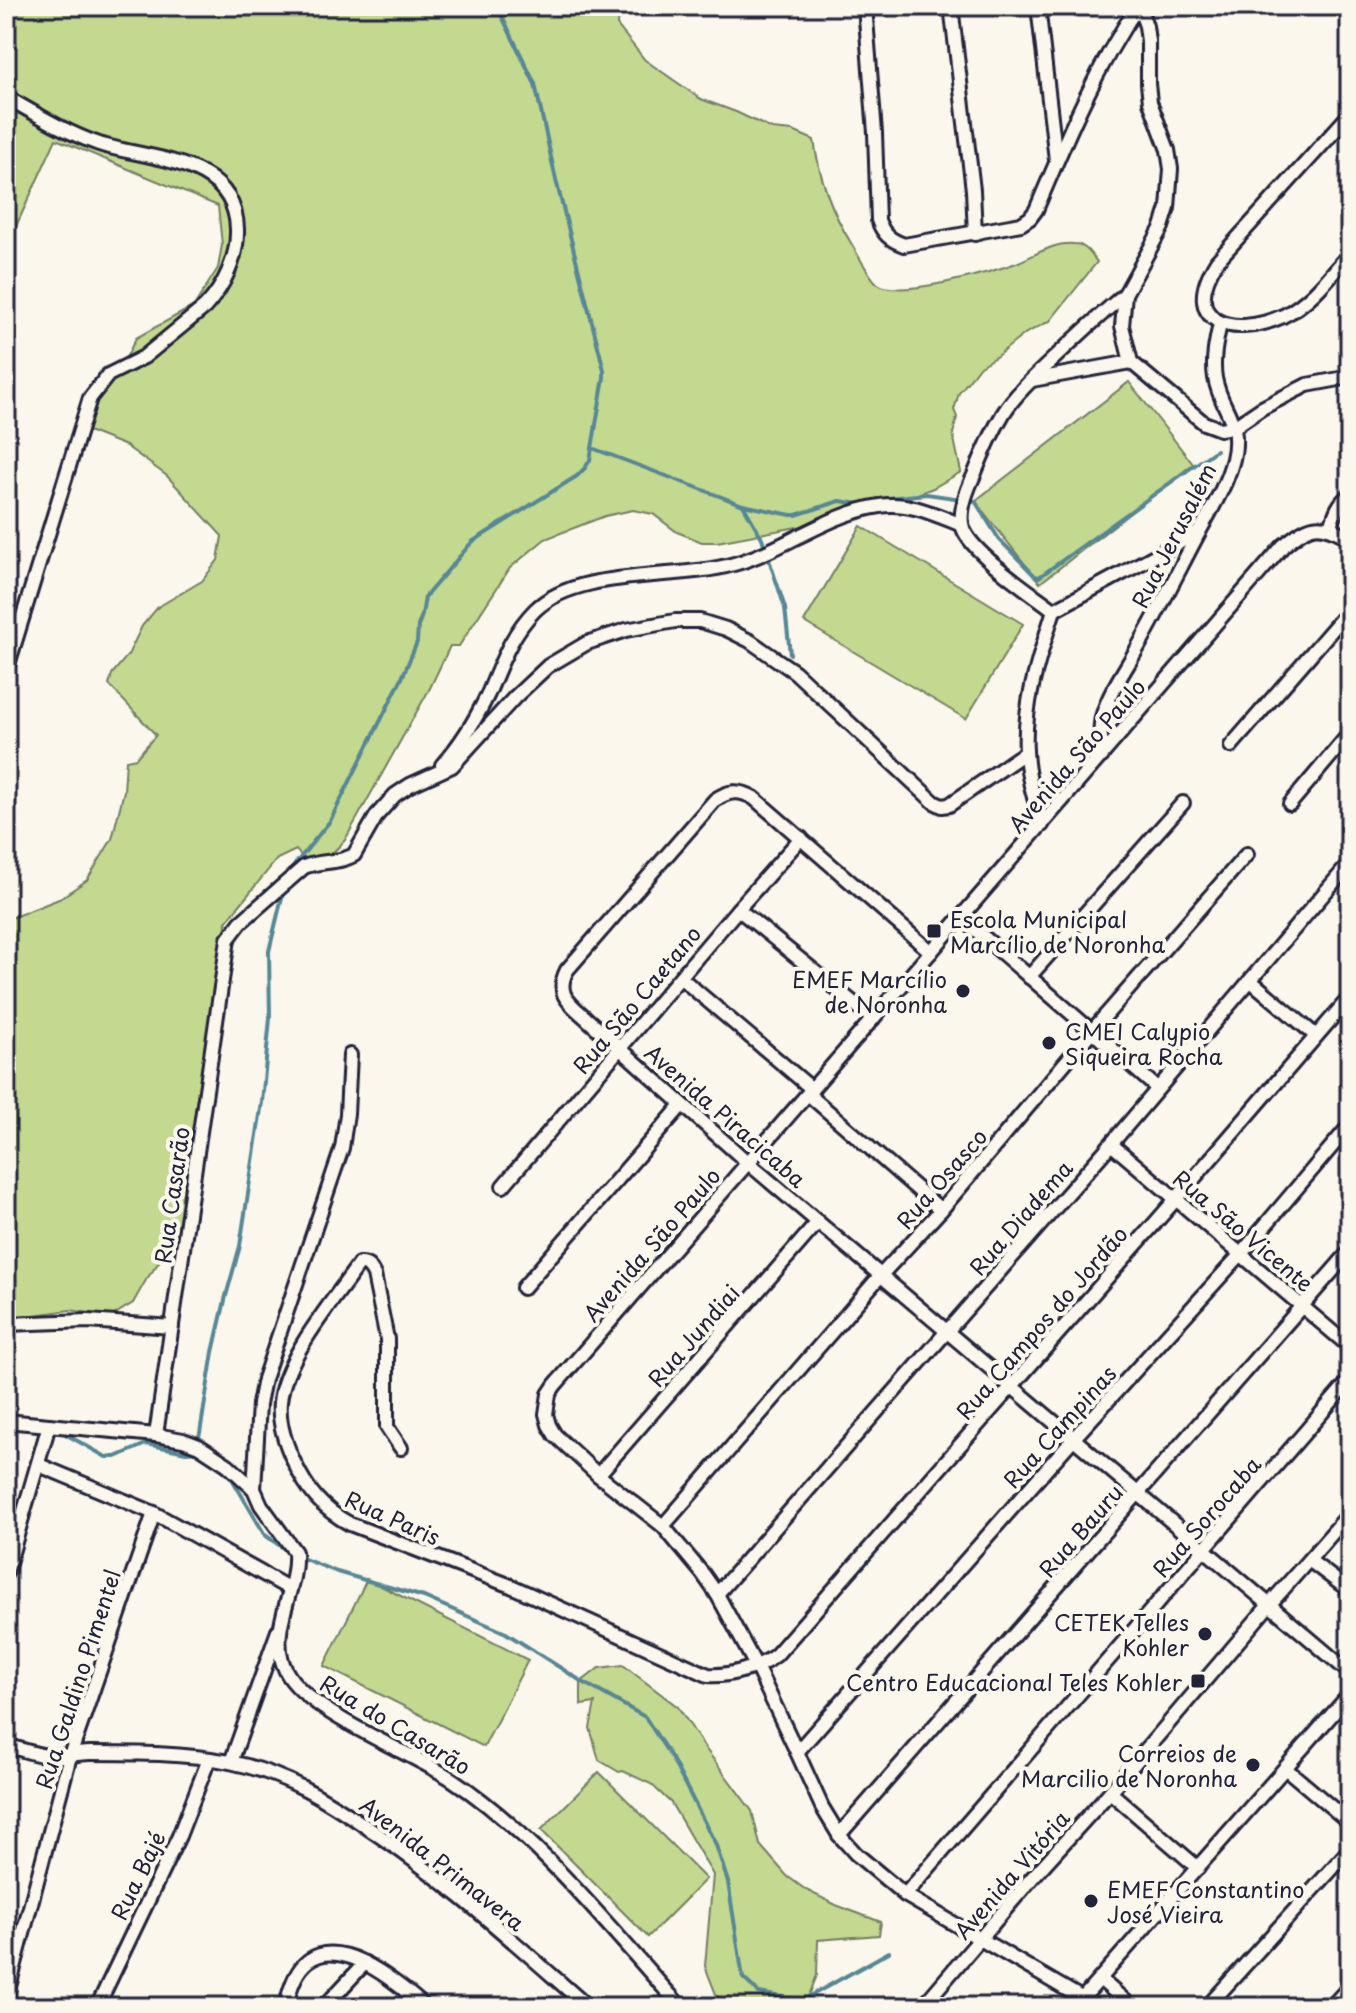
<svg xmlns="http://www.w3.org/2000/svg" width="1356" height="2013" viewBox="0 0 1356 2013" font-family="'Playpen Sans',sans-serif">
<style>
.green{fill:#c3d98f;stroke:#727e65;stroke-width:2}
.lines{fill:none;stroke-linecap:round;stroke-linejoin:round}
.stream{stroke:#568796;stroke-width:4}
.minor-casing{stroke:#22223b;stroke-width:18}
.minor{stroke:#fbf7ec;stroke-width:12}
.poi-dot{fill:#22223b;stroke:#fbf7ec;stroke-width:3}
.labels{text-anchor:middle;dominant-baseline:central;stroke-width:8;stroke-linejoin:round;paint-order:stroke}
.street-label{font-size:22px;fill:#22223b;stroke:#fbf7ec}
.poi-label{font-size:22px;fill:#22223b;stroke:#fbf7ec;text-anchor:end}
</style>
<rect width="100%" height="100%" fill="#fbf7ec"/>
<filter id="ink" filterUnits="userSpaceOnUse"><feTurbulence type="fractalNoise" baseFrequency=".0125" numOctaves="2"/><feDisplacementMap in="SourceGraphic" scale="16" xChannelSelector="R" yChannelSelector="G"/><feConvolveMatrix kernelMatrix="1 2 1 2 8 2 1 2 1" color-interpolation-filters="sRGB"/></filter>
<g filter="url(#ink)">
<!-- green -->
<g class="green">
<path d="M 6,6 L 619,6 L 617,25 L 645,60 L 701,99 L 736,112 L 772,129 L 793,131 L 814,140 C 819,177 832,212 851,243 C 857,253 870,278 878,284 C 898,299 993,272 1016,263 C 1034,256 1053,242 1074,244 C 1085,244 1091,254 1097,262 L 1050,321 L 1026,333 L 997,356 L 980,366 L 959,393 L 954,410 L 957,417 L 953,434 L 961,472 L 933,488 L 907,498 L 880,502 L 808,525 L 717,542 L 702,542 L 677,532 L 653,514 L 633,510 L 605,516 L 545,539 L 510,568 L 459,646 L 450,646 L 430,688 L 345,840 C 331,856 313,874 296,850 L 277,859 L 226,922 L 224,954 L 188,1190 L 178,1236 L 146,1280 L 133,1303 L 112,1316 L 70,1310 L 13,1318 L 6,1317 L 6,920 L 59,899 L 87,880 L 112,839 L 124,791 L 126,760 L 136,758 L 156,735 L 109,685 L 112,674 L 128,655 L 142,626 L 158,607 L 202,581 L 218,560 L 222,536 L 167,476 L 126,446 L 88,431 L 90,409 L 119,363 L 127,356 L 136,338 L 194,306 L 218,268 L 222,245 L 218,206 L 56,139 L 6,248 Z"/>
<polygon points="1129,382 1193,464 1040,583 975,501"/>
<polygon points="861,526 1023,624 966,719 804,622"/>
<polygon points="367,1579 528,1660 484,1747 324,1666"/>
<polygon points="623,1665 678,1707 705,1748 752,1811 760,1845 787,1876 806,1890 836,1905 881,1922 879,1935 818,1940 817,1975 808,1998 791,2007 721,2007 705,1966 713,1875 671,1803 651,1784 623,1771 619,1772 599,1760 590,1728 595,1703 581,1705 581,1682 599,1668"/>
<polygon points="599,1772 706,1879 648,1937 541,1830"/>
</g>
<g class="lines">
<!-- stream -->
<g class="stream">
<polyline points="592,448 743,505 791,515 796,515 840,501 860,504 879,499 927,494 975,501 999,539 1035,576 1039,577 1216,450"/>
<polyline points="743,505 762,538 785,608 790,654"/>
<polyline points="290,873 296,863 330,821 402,678 417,642 418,626 422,615 425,597 472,542 577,476 585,468 590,460 604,377 604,370 556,180 535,84 497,6"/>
<polyline points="60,1431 106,1457 116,1457 146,1444 186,1452 199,1451"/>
<polyline points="197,1443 200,1433 213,1352 226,1296 240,1246 262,1102 270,1018 269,951 284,889"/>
<polyline points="211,1460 231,1477 265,1535 289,1552"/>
<polyline points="297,1556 337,1572 424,1597 506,1633 581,1681 645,1717 671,1757 716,1845 728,1882 743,1978 759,1993 801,2000 805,1999 889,1952"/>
</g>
<defs>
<g id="minor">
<path d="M 865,6 L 875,133 L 878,220 C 883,234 890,240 904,245 L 1021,224 L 1030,218 L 1036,210 C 1066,139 1095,69 1138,6"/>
<polyline points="951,6 973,190 975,234"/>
<polyline points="1038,6 1056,160"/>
<polyline points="1139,6 1146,26 1148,41 1148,84 1150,102 1168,150 1171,169 1168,208 1162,227 1125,294 1122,326 1131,362 1204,423 1220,429 1234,427 1262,408 1307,385 1350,377"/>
<path d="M 6,97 C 36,114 67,133 99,144 C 149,160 235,158 237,229 C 238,257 224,287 205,307 L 144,357 L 108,375 L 90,398 L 6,671"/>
<path d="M 1350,114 L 1217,261 C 1178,323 1233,339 1283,316 C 1311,302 1330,276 1350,253"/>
<polyline points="1032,380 1131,362"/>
<path d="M 1331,527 C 1335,514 1338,503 1350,495"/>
<path d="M 1054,610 C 1032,593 971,553 963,528 C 958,512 967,490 974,475 C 982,455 991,434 1003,414 C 1014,396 1032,379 1048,364 C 1073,340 1098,317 1125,294"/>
<polyline points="1054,610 1199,532"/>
<polyline points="1231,746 1350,609"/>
<path d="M 1102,756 C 1101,742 1099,727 1103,714 C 1110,691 1125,670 1137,649 C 1158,612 1177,574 1197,536 C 1210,511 1226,487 1233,459 C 1242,420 1221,411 1215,378 C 1212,360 1216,342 1220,324"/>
<path d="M 442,765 C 461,744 476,719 488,694 C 501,664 511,634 535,610 C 579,567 677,581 734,564 C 784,550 827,514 880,506 C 908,501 936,515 962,525"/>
<polyline points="1290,804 1350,733"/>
<path d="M 1042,825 C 1035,801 1027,777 1026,751 C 1023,703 1040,655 1054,610"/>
<polyline points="738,909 873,1019"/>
<polyline points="962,918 1157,1088"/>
<path d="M 931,952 L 754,798 C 739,789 728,791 715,800 L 567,970 C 554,995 571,1004 588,1020 L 747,1162 L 1350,1673"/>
<polyline points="1029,977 1183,803"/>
<polyline points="681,978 812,1089"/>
<polyline points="1251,981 1315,1035"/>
<polyline points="808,1094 941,1210"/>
<polyline points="1111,1144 1350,1347"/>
<polyline points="503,1186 738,909 801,838"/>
<polyline points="523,1288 682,1105"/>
<polyline points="6,1324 88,1321 172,1327"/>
<path d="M 6,1421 L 156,1435 L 183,1440 L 199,1446 L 228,1465 L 254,1489 L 261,1505 L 295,1552 C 298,1592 266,1631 286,1671 C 307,1713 411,1752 453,1780 C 539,1837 611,1930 681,2007"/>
<path d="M 156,1435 L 228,939 L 241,922 L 304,867 C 320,860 338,864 354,855 L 377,815 L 395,795 L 410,785 L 452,766 L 515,697 L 548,666 L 587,643 L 626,630 L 675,621 L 700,621 L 726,629 L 750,641 L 770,655 L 795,672 L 934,802 L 942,806 L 949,805 L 1026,752"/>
<path d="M 401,1448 L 387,1427 L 387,1339 L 374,1275 C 370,1268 368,1263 359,1264 C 334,1300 284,1358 280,1402 C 278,1423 285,1443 294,1462 C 307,1490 322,1509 350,1524 L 511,1586 L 708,1675 C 728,1677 761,1667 776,1655 L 1177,1198 L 1350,997"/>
<polyline points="39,1465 154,1513 290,1589"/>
<polyline points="598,1475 818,1222"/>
<polyline points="254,1489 259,1404 264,1379 342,1148 347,1114 350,1055"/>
<polyline points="663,1526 881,1275 941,1210 1091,1032 1247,854"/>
<polyline points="1309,1560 1350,1591"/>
<polyline points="6,1573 49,1425"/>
<polyline points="717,1594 1111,1144 1350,863"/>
<path d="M 6,1745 C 20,1749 34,1754 47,1756 C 62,1758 75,1753 90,1753 C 136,1753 184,1753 230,1762 C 285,1773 326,1799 371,1830 C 449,1882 518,1946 588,2007"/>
<polyline points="797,1752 1073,1439 1241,1254 1350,1125"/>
<polyline points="231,1762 278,1631"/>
<polyline points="1285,1768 1350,1823"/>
<polyline points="1110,1792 1198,1868"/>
<polyline points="839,1835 1350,1251"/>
<polyline points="905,1895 1350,1380"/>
<polyline points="1100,1979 1132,2007"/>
<polyline points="6,1998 70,1756 154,1513"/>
<path d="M 1083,1999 L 905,1895 L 856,1854 L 839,1835 L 822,1807 L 797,1752 L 756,1666 L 717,1594 L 703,1574 L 663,1526 L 598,1475 L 555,1435 L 549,1425 L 546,1414 L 549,1394 L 555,1385 L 1283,546 C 1311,523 1317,520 1350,538"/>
<polyline points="97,2007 179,1836 209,1759"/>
<path d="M 286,2007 C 304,1909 381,1968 425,2007"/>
<polyline points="324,2007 365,1963"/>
<polyline points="922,2007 1032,1878 1110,1792 1269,1605 1350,1513"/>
<polyline points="1075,2007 1350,1694"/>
<polyline points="1207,2007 1350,1849"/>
<polyline points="1331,2007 1350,1986"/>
</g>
</defs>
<!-- minor casing -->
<use href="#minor" class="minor-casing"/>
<!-- minor -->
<use href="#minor" class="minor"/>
</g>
</g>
<!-- markers -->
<g class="poi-dot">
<rect x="926" y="923" width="16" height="16" rx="4"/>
<circle cx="963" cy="991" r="8"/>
<circle cx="1049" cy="1043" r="8"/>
<circle cx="1205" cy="1634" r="8"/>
<rect x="1190" y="1673" width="16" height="16" rx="4"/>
<circle cx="1253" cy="1765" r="8"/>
<circle cx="1091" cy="1901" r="8"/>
</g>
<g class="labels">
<!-- street labels -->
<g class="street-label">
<text transform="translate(1173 535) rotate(-63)">Rua Jerusalém</text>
<text transform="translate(1076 755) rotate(-49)">Avenida São Paulo</text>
<text transform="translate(636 999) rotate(-50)">Rua São Caetano</text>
<text transform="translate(726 1115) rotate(41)">Avenida Piracicaba</text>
<text transform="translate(941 1178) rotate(-49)">Rua Osasco</text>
<text transform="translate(171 1195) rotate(-82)">Rua Casarão</text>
<text transform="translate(1020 1217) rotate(-49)">Rua Diadema</text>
<text transform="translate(1244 1230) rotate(40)">Rua São Vicente</text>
<text transform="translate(651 1244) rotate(-49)">Avenida São Paulo</text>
<text transform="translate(1041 1322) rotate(-49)">Rua Campos do Jordão</text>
<text transform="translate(693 1335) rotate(-49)">Rua Jundiai</text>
<text transform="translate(1059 1426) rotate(-48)">Rua Campinas</text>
<text transform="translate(1206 1516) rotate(-49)">Rua Sorocaba</text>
<text transform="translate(393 1517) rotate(24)">Rua Paris</text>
<text transform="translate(1080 1530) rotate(-49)">Rua Bauru</text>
<text transform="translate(77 1679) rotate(-72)">Rua Galdino Pimentel</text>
<text transform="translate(396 1724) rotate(31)">Rua do Casarão</text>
<text transform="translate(443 1863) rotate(38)">Avenida Primavera</text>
<text transform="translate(1011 1874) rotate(-49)">Avenida Vitória</text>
<text transform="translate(137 1875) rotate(-64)">Rua Bajé</text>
</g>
<!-- poi labels -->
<g class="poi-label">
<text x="950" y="918" text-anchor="start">Escola Municipal<tspan x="950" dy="25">Marcílio de Noronha</tspan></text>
<text x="947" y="978">EMEF Marcílio<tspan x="947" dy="25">de Noronha</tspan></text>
<text x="1065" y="1030" text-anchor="start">CMEI Calypio<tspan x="1065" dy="25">Siqueira Rocha</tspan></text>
<text x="1189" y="1621">CETEK Telles<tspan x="1189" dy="25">Kohler</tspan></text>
<text x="1182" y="1681">Centro Educacional Teles Kohler</text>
<text x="1237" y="1752">Correios de<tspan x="1237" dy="25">Marcilio de Noronha</tspan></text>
<text x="1107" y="1888" text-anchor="start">EMEF Constantino<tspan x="1107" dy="25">José Vieira</tspan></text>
</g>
</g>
<!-- margin -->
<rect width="1356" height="2013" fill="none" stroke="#fbf7ec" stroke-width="32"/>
<rect x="16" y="16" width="1324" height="1981" fill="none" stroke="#22223b" stroke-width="3" filter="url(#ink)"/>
</svg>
